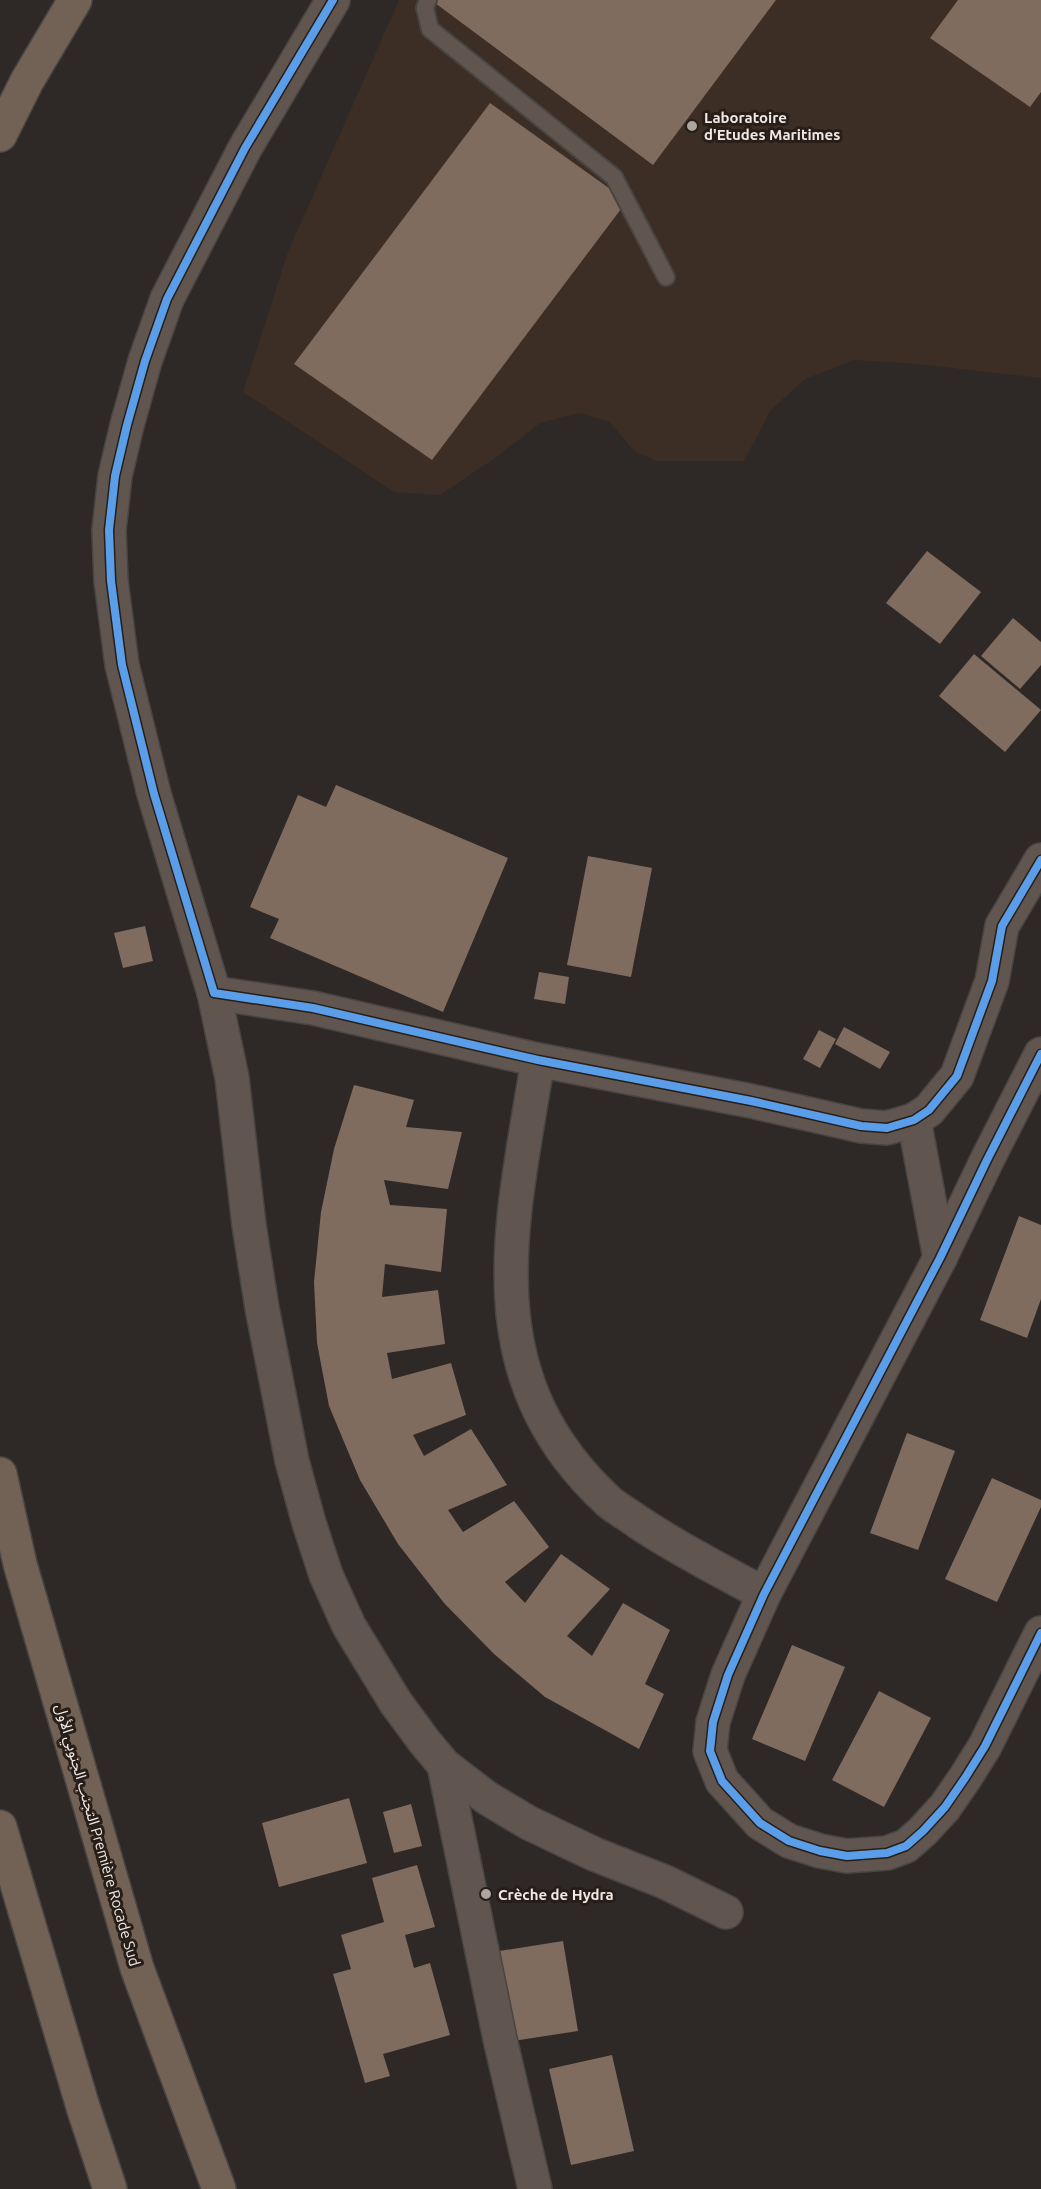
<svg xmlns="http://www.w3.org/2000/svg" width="1041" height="2189" viewBox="0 0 1041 2189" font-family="Ubuntu,'Noto Sans Arabic',sans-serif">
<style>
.built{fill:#3c2e25}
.building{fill:#7f6c5f}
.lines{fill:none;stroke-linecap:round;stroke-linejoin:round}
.service-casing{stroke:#484442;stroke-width:20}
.minor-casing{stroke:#484442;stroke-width:36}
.motorway-casing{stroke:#484442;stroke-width:36}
.service{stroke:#61564f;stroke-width:16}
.minor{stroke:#61564f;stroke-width:33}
.motorway{stroke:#726155;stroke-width:33}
.cycleway-casing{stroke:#281e18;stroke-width:11}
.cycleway{stroke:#5a9eea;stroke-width:8}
.poi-dot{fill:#aca6a2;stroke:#281e18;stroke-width:2}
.labels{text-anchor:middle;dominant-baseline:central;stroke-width:6;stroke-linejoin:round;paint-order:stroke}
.poi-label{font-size:15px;font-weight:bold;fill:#f0e9e5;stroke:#281e18;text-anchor:start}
.street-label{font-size:15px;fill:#f0e9e5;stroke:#281e18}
</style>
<rect width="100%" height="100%" fill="#2e2926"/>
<!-- built -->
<polygon class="built" points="399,0 1041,0 1041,378 917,364 854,360 805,379 770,411 744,461 656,461 634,451 610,422 579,413 540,423 495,458 440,495 394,492 243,392 288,252"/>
<!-- building -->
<g class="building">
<polygon points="431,0 776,0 653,165"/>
<polygon points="958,0 1041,0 1041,92 1030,107 930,38"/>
<polygon points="490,103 627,201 432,460 294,364"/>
<polygon points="927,551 981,592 940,644 886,603"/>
<polygon points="1013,618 1041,642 1041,665 1020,689 981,656"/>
<polygon points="974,654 1041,710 1005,752 939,696"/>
<polygon points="336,785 508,858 443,1012 270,938 279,919 250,907 298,795 326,807"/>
<polygon points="588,856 652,868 631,977 567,965"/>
<polygon points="145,926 153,961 123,968 114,933"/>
<polygon points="539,972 569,977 565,1004 534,999"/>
<polygon points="844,1027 890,1052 880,1069 835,1044"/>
<polygon points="819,1030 836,1039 820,1068 803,1059"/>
<polygon points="354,1085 414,1100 406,1127 462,1132 448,1189 384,1180 390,1205 447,1209 441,1272 385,1264 382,1297 438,1290 445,1344 387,1353 392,1379 451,1363 466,1415 413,1435 424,1456 471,1429 507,1485 448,1510 463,1532 514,1501 549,1547 505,1582 525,1603 561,1554 610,1589 567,1636 592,1656 623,1603 670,1630 645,1684 664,1694 639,1749 545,1697 494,1654 444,1603 398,1544 360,1480 329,1406 317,1343 314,1282 321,1212 334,1149"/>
<polygon points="1019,1216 1041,1225 1041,1299 1027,1338 980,1320"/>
<polygon points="907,1433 955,1451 918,1550 870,1533"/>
<polygon points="992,1478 1041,1500 1041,1507 997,1602 945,1579"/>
<polygon points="792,1645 845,1667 805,1761 752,1739"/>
<polygon points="879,1691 931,1718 884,1807 832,1780"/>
<polygon points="349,1798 367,1863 279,1887 262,1823"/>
<polygon points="411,1804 422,1846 394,1853 383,1812"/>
<polygon points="417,1865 435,1927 405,1935 414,1968 430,1963 450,2035 383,2054 390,2076 365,2083 333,1974 351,1969 341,1935 384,1922 372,1878"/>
<polygon points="563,1941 578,2031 507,2042 493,1952"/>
<polygon points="612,2055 634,2151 571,2165 549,2069"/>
</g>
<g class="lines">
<defs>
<polyline id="service" points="428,0 425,8 430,29 614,177 666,277"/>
<g id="minor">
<polyline points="333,0 245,148 167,299 145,361 127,425 115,476 109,530 111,581 122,665 154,794 214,993 313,1008 538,1060 751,1101 861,1126 887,1128 914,1120 929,1110 957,1076 992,981 1002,926 1041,860"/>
<polyline points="214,993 232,1078 249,1225 262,1308 292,1461 309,1523 326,1575 349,1626 396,1703 424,1741 444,1765 487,1798 529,1823 594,1854 665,1882 726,1912"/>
<polyline points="1041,1054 987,1160 940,1258 764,1594 728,1675 713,1722 710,1751 722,1781 760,1823 789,1841 820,1851 847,1856 887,1853 906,1846 923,1831 945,1807 965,1778 985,1746 1041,1633"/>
<path d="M 538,1060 C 512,1223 470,1373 608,1501 C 617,1509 629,1515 638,1522 C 678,1549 722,1571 764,1594"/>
<polyline points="914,1120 940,1258"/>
<polyline points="444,1765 500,2039 535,2189"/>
</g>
<g id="motorway">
<polyline points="0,135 27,81 75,0"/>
<polyline points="0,1474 20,1564 137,1968 219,2189"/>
<polyline points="0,1827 83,2107 110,2189"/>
</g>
</defs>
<!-- service casing -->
<use href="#service" class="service-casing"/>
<!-- minor casing -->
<use href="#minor" class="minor-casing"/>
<!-- motorway casing -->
<use href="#motorway" class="motorway-casing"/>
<!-- service -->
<use href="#service" class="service"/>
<!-- minor -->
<use href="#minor" class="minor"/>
<!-- motorway -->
<use href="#motorway" class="motorway"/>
<defs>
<g id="cycleway">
<polyline points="333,0 245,148 167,299 145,361 127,425 115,476 109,530 111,581 122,665 154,794 214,993 313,1008 538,1060 751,1101 861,1126 887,1128 914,1120 929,1110 957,1076 992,981 1002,926 1041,860"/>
<polyline points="1041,1054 987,1160 940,1258 764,1594 728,1675 713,1722 710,1751 722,1781 760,1823 789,1841 820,1851 847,1856 887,1853 906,1846 923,1831 945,1807 965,1778 985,1746 1041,1633"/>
</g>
</defs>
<!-- cycleway casing -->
<use href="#cycleway" class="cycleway-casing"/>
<!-- cycleway -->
<use href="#cycleway" class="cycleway"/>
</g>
<!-- markers -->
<g class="poi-dot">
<circle cx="692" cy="126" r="6"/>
<circle cx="486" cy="1894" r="6"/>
</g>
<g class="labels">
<!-- poi labels -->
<g class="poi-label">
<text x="704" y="117">Laboratoire<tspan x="704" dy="17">d'Etudes Maritimes</tspan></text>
<text x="498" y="1894">Crèche de Hydra</text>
</g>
<!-- street labels -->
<g class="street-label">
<text transform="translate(98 1835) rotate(74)">التجنب الجنوبي الأول Première Rocade Sud</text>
</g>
</g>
</svg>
